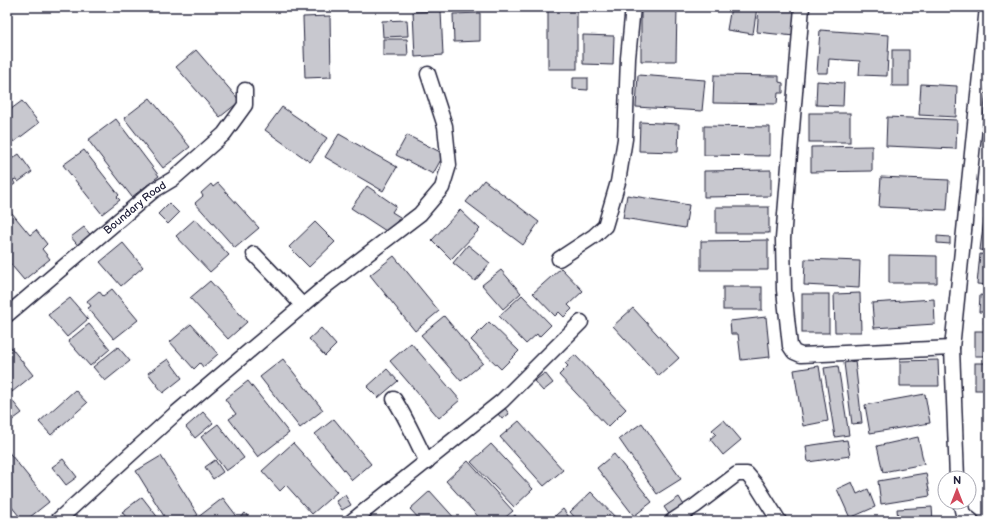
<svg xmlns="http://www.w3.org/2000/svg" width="995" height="528" viewBox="0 0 995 528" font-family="'Balsamiq Sans',sans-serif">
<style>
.building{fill:#c8c8cf;stroke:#22223b}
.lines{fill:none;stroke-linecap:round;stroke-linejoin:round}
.street-casing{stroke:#22223b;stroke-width:17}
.street{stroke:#fff;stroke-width:14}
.labels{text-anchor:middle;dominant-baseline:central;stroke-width:3;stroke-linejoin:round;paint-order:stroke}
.street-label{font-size:11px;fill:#22223b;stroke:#fff}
</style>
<rect width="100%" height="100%" fill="#fff"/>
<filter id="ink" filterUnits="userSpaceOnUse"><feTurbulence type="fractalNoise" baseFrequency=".025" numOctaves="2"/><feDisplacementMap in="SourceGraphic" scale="8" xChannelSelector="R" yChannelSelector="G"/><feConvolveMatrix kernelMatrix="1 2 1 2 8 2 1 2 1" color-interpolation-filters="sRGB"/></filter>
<g filter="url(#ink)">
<!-- building -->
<g class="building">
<rect x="548" y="7" width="29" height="62"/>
<polygon points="641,7 677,7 676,61 641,61"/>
<polygon points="731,7 757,7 753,34 727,30"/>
<polygon points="759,7 796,7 794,36 757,32"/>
<polygon points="441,11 443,55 415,57 413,12"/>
<polygon points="480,13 480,41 454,42 453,14"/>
<polygon points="330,16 331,77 305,78 303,17"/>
<polygon points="407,20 408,36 383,37 382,21"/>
<polygon points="820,30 889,35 887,76 859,75 860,61 829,59 828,73 817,73"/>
<polygon points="583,35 614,36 613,65 583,64"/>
<polygon points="383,39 407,39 408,56 383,56"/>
<polygon points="196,50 240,101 220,117 176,67"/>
<rect x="892" y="50" width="17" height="36"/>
<polygon points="638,75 705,80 702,111 636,107"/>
<polygon points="714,75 779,76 779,82 783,83 783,93 778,93 777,104 713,103"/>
<polygon points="573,78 588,78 588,90 573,89"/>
<polygon points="817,81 844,83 843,106 816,105"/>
<polygon points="921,84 957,86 956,117 919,115"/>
<polygon points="150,98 190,147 163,168 124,118"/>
<polygon points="22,101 39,123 14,142 7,133 7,112"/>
<polygon points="282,107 327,138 310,162 265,130"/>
<rect x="809" y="113" width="41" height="29"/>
<polygon points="887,117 957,120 956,149 886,146"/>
<polygon points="116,119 159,176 132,197 88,140"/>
<polygon points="640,122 679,124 678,152 639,151"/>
<polygon points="704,126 770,127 770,156 704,155"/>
<polygon points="339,134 397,167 383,191 325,157"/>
<polygon points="407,135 444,154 433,174 396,155"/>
<polygon points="872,146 872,171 811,172 811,147"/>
<polygon points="84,150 119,195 117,197 120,200 102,214 63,165"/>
<polygon points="19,154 32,172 18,182 16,179 13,180 15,184 7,189 7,162"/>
<polygon points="771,170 771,196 704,197 704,171"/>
<polygon points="881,177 949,180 947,210 879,207"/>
<polygon points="484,180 539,222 523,245 466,202"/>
<polygon points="218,183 259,228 235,248 195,203 203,196 201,193 211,184 213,187"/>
<polygon points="367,186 396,206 392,212 400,217 389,233 351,208"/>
<polygon points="627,195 689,205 685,228 623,218"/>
<polygon points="169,203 179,213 168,224 158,214"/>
<polygon points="7,207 30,235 36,230 47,244 42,249 50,259 24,280 7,260"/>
<rect x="716" y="207" width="53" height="26"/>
<polygon points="460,210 480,229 451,259 432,240"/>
<polygon points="195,219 229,255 210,272 176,236"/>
<polygon points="984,219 988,220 988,251 980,250"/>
<polygon points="315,222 335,242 309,267 289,247"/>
<polygon points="84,227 93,238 80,248 71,237"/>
<polygon points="937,236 950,237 950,244 937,243"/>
<polygon points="768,240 768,270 701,270 701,241"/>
<polygon points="123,243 143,267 121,286 100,262"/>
<polygon points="468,245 490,263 475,281 453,263"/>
<polygon points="980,254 988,255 988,285 977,284"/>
<polygon points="889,255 937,256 937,283 889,283"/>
<polygon points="394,256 439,311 415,331 370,275"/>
<polygon points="805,259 860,261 859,288 804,285"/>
<polygon points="561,268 583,291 568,305 572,309 564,317 559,312 555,316 533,293"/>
<polygon points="501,270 521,293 503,309 482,285"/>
<polygon points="210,281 247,322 228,339 190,298"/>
<rect x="723" y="287" width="39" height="23"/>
<polygon points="112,289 138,320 114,339 88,308 91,306 87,301 99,291 103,296"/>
<polygon points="860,293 861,332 835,332 834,294"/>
<rect x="802" y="294" width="27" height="39"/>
<polygon points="522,295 551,325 539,337 537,334 526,344 499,316"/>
<polygon points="980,295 988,296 988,324 984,324 985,312 979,312"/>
<polygon points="70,298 88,319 67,337 48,315"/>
<polygon points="934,299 935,324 874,328 872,303"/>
<polygon points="633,308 679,358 659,376 613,326"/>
<polygon points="444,316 483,363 461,381 421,335"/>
<polygon points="766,317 770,357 741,360 738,334 731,334 730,321"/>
<polygon points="489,322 519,351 501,369 471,340"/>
<polygon points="89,324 110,349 90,366 68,341"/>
<polygon points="191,324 218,354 203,367 200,363 194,369 170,342"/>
<polygon points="321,328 336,345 325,356 309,339"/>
<rect x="975" y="331" width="13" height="25"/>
<polygon points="411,343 460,400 439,418 390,361"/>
<polygon points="9,345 33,375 12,392 7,385 7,346"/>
<polygon points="118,347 130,361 105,381 93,367"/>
<polygon points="575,355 626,409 608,427 559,375 568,366 565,363"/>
<polygon points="168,359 182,378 163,393 148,373"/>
<polygon points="283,359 323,410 300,428 260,377"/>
<polygon points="938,360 939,386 900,386 900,361"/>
<polygon points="855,361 862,423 852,424 844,363"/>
<rect x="975" y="363" width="13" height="27"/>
<polygon points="819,366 828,421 803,426 794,370"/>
<polygon points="838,366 849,435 835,437 824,368"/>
<polygon points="387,369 398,381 378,398 367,387"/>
<polygon points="545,373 553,383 543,391 534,381"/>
<polygon points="248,381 289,433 258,457 229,419 236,414 225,399"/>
<polygon points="75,390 87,403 51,435 39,422"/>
<polygon points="7,394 22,413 7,424"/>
<polygon points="925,394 930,423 870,433 865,405"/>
<polygon points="505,408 509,414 502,419 498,414"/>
<polygon points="203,412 213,423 195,438 186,427"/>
<polygon points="334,419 371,464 352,480 315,434"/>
<polygon points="724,420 741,440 723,455 710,439 716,434 712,430"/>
<polygon points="519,421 563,470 544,486 500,437"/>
<polygon points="642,423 681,479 657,494 619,439"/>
<polygon points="218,424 244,458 226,471 201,437"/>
<polygon points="918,437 924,464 883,472 877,446"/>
<polygon points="847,440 850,456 808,462 806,446"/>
<polygon points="293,443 337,492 312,514 286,485 280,491 262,471"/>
<polygon points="491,444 533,489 514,507 471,462"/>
<polygon points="7,450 49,502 25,521 23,521 7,501"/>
<polygon points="614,454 652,502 634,516 597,468"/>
<polygon points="161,456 198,515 188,521 167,521 136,471"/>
<polygon points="63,459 77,477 66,485 52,467"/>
<polygon points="215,460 223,472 213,479 205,467"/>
<polygon points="468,461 513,511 501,521 482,521 446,481"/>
<polygon points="926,473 930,496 881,504 878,481"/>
<polygon points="852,482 857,494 868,489 875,507 850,518 837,489"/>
<polygon points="430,491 457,521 421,521 410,509"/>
<polygon points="591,492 619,521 578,521 570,512"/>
<polygon points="345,495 351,505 342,510 336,501"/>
<polygon points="142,497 159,519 156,521 129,521 122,512"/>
<polygon points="679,497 685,507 671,517 664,507"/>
<polygon points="223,498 236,515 228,521 193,521"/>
<polygon points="932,507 933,521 898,521 897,509"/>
<polygon points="563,509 569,517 565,521 549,521"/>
<polygon points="245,513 252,521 236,521"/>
<polygon points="515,515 520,521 508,521"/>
</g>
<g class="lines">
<defs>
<g id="street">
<polyline points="802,7 783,239 784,290 790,346 794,352 801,355 952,348"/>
<polyline points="254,254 278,279 303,306"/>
<polyline points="559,259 594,236 605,226 618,182 625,139 628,58 633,7"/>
<path id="s1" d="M 7,315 L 153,191 L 173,179 L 224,134 L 245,105 L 245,90"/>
<path d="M 394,399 C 407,419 416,441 427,462"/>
<polyline points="957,478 952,348 987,7"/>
<polyline points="960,502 963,514 972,521"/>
<polyline points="57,521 176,413 327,285 420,214 442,188 449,165 445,126 428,74"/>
<polyline points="352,521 502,401 581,322"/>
<polyline points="672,521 695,506 737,474 747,474 757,486 779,521"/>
</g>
</defs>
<!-- street casing -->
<use href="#street" class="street-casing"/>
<!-- street -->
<use href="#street" class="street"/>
</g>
</g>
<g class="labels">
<!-- street labels -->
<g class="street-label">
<text stroke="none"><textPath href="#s1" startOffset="167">Boundary Road</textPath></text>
</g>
</g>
<!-- margin -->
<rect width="995" height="528" fill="none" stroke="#fff" stroke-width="24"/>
<rect x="12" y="12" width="971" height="504" fill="none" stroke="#22223b" stroke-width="1.5" filter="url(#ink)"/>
<!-- north arrow -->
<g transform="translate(957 490)"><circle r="19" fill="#ffffff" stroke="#a7a7b1"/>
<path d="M0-3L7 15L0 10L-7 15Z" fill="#d1495b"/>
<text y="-6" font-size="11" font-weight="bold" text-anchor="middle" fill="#22223b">N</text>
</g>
</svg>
